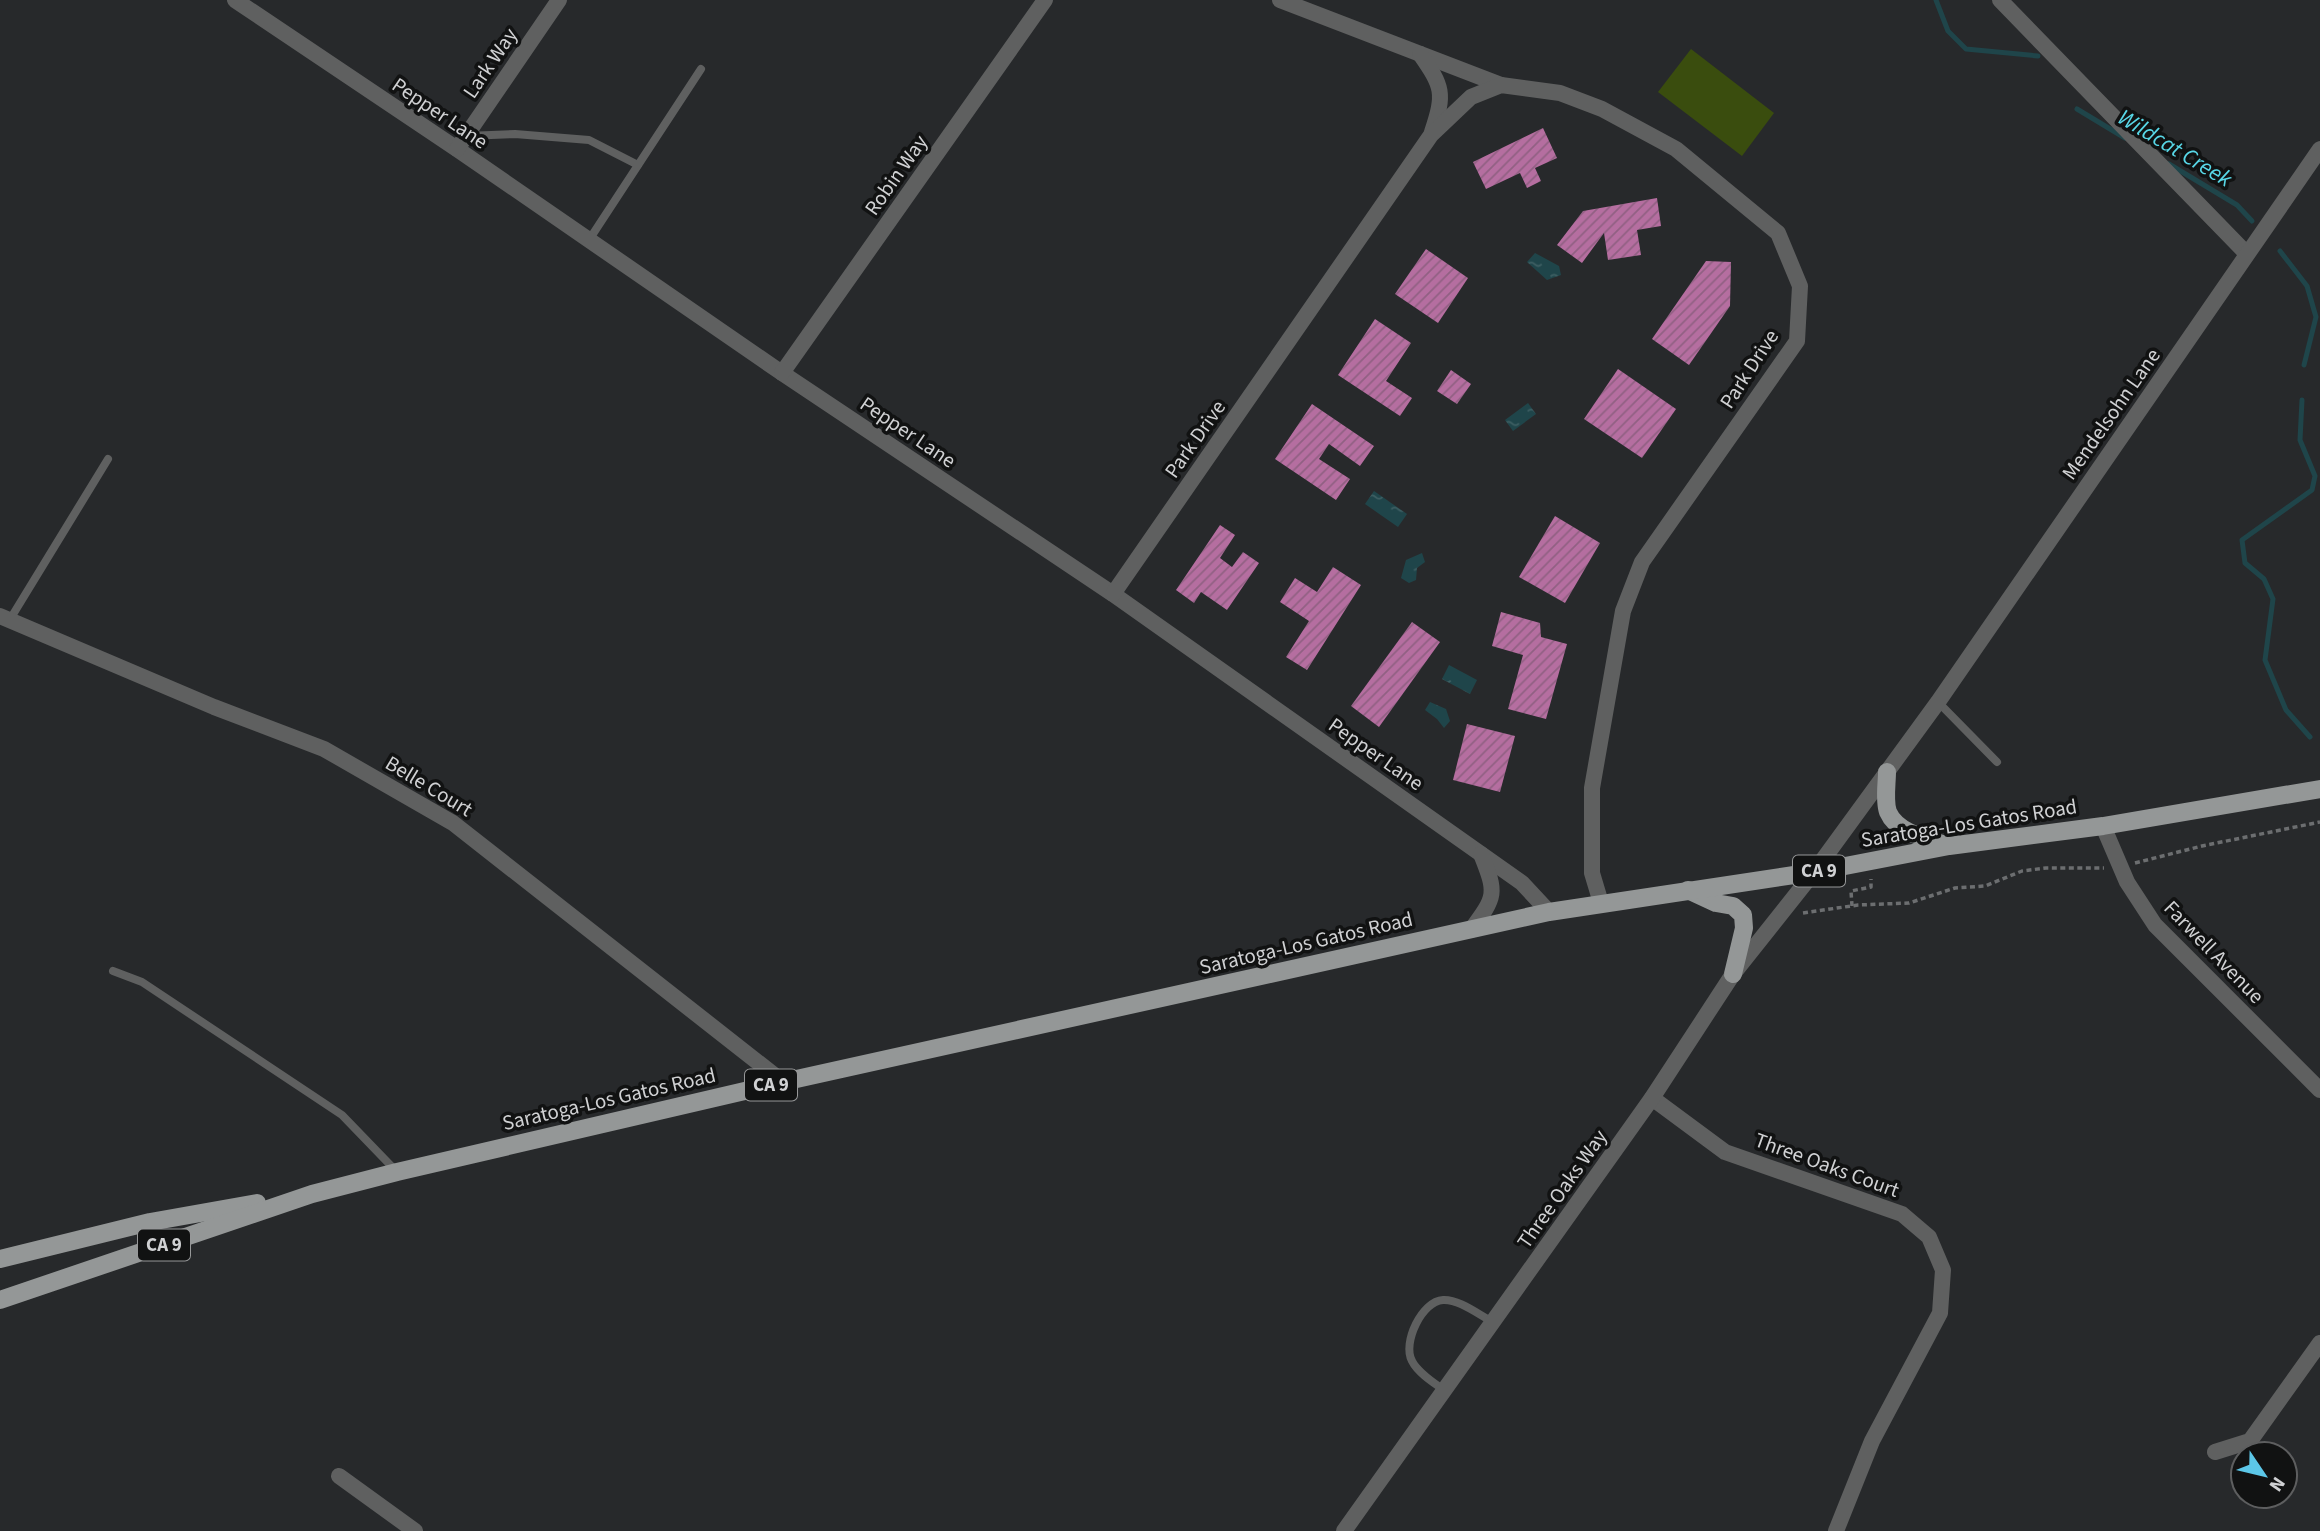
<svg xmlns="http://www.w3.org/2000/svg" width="2320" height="1531" viewBox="0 0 2320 1531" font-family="'Source Sans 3',sans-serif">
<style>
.green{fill:#3a4d0e}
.water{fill:url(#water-ripples)}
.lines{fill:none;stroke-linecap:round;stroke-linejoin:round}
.stream{stroke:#1f454a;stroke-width:5}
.building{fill:url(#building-hatch)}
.path{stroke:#6c6e70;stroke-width:3.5;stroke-dasharray:5 3.5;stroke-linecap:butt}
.service{stroke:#5f6060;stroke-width:8}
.minor{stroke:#5f6060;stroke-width:16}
.primary{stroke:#949797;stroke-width:18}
.labels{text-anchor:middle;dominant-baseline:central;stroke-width:7;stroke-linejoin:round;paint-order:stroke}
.shield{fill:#111212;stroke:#979899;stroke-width:2}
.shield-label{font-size:19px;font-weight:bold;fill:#d0d1d3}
.street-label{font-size:21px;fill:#d0d1d3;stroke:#111212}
.water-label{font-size:23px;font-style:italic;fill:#58d7e7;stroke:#111212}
</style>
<defs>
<pattern id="water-ripples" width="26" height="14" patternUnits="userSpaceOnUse" patternTransform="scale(1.75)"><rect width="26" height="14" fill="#1f454a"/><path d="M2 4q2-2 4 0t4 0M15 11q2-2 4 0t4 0" fill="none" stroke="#3e5f63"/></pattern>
<pattern id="building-hatch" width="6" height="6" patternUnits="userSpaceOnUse" patternTransform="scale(1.75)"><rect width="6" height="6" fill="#b56ea0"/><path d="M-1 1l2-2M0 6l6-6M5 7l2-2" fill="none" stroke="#916083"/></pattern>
</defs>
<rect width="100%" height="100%" fill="#27292b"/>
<!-- green -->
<polygon class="green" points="1691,49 1774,113 1742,156 1658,92"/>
<!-- water -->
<g class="water">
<polygon points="1535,253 1559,266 1561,275 1547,280 1527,262"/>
<polygon points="1528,403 1536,414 1513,431 1505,420"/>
<polygon points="1374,491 1407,514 1398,527 1365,504"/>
<polygon points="1422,553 1425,562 1417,568 1416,580 1409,583 1401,578 1406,560"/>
<polygon points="1449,665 1477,680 1470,694 1442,679"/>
<polygon points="1430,702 1446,709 1450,721 1444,728 1437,719 1425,710"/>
</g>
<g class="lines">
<!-- stream -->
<g class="stream">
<polyline points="1936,0 1948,31 1966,49 2038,56"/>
<polyline points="2077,109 2125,138"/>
<polyline points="2169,164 2237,205 2252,221"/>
<polyline points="2280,251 2307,286 2316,317 2304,365"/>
<polyline points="2302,400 2300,440 2315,476 2312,490 2242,540 2245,563 2264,579 2273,599 2265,660 2286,710 2310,737"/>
</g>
</g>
<!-- building -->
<g class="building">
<polygon points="1543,128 1557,158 1535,168 1541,181 1527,188 1520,173 1486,189 1473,162"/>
<polygon points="1657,198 1661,226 1637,230 1641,255 1608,260 1604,233 1582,263 1557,245 1583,211"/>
<polygon points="1426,249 1468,278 1438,323 1395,294"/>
<polygon points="1706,261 1731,262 1730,306 1689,365 1652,339"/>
<polygon points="1375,319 1411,343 1386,381 1412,398 1400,416 1338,375"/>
<polygon points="1618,369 1676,409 1642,458 1584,419"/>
<polygon points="1451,370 1471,384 1457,404 1437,391"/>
<polygon points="1312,404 1374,446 1360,466 1329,444 1319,459 1350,479 1336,500 1275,459"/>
<polygon points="1555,516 1600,543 1565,603 1519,577"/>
<polygon points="1220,525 1235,535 1220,558 1232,567 1243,552 1259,563 1227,610 1201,592 1194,603 1176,590"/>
<polygon points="1333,567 1361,585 1307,670 1286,657 1309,621 1280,602 1295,578 1317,592"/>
<polygon points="1501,612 1540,623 1541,637 1567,644 1546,719 1508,709 1523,655 1492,646"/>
<polygon points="1412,622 1440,642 1379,727 1351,706"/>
<polygon points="1467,724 1515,736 1500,792 1453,780"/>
</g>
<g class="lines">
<!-- path -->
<g class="path">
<polyline points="2135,863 2202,846 2320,822"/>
<polyline points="1852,906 1851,891 1871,887 1871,879"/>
<polyline points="1803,913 1858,905 1909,903 1955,888 1985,886 2022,871 2046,868 2104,868"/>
</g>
<!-- service -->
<g class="service">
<polyline points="466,136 515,134 589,140 638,165"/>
<polyline points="589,240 701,69"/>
<polyline points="9,621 108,459"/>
<polyline points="1938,702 1997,762"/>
<polyline points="113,971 142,982 342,1115 397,1172"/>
<path d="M 1444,1390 C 1434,1383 1418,1373 1412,1361 C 1402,1343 1422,1301 1443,1300 C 1459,1299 1479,1315 1493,1322"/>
</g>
<!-- minor -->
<g class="minor">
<polyline points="235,0 457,149 782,373 1113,594 1522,883 1549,912"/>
<polyline points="1280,0 1501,85"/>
<polyline points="2000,0 2247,254"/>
<path d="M 1420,54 C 1443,87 1445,93 1432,132"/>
<polyline points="457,149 559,0"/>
<polyline points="782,373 1045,0"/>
<polyline points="1113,594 1431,135 1471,97 1501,85 1560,93 1602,109 1676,149 1778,233 1800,286 1797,341 1642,562 1623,611 1592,788 1592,873 1601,903"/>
<polyline points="0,616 214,707 324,749 453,823 783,1082"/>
<polyline points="2103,826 2127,882 2155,925 2320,1090"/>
<path d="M 1471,930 C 1496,896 1497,894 1481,854"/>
<polyline points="1652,1098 1725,1152 1902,1214 1929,1237 1943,1270 1940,1313 1872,1441 1836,1531"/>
<polyline points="2215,1452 2250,1441 2320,1343"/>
<polyline points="339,1476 415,1531"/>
<polyline points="1344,1531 1652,1098 1733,974 1814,872 1938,702 2320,149"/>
</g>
<!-- primary -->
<g class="primary">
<path d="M 1887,772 C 1887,783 1884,801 1888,812 C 1897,833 1927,839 1946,845"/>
<polyline points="1688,890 1716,903 1733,906 1743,915 1744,928 1733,974"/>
<polyline points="0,1259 150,1222 257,1203"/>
<polyline points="0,1300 312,1194 397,1172 783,1082 1549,912 1814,872 1949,846 2103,826 2320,789"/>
</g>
</g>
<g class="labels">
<!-- shield labels -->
<g class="shield">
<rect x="1793" y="855.5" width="52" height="31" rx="5"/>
<rect x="745" y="1069.5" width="52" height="31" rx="5"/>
<rect x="138" y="1229.5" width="52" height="31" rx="5"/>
</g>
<g class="shield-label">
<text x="1819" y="871">CA 9</text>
<text x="771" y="1085">CA 9</text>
<text x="164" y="1245">CA 9</text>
</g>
<!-- street labels -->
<g class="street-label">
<text transform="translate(490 63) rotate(-56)">Lark Way</text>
<text transform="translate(440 113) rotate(34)">Pepper Lane</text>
<text transform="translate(896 175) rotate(-55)">Robin Way</text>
<text transform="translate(1749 369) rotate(-57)">Park Drive</text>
<text transform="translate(2111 414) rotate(-55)">Mendelsohn Lane</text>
<text transform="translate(908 432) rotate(34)">Pepper Lane</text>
<text transform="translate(1195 439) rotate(-55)">Park Drive</text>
<text transform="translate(1376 754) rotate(35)">Pepper Lane</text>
<text transform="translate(429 786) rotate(31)">Belle Court</text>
<text transform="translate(1969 823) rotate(-9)">Saratoga-Los Gatos Road</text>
<text transform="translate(1306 943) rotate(-13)">Saratoga-Los Gatos Road</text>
<text transform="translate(2214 952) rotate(46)">Farwell Avenue</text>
<text transform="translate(609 1099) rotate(-13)">Saratoga-Los Gatos Road</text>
<text transform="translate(1827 1165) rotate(20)">Three Oaks Court</text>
<text transform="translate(1562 1189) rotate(-55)">Three Oaks Way</text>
</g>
<!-- water labels -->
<g class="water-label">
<text transform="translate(2175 148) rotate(31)">Wildcat Creek</text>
</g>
</g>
<!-- north arrow -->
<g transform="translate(2264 1475) rotate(125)"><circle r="33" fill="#111212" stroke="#5d5e5f" stroke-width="2"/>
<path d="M0-5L12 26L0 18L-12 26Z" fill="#5cc7e8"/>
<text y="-10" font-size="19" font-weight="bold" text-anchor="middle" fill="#d0d1d3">N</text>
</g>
</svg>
